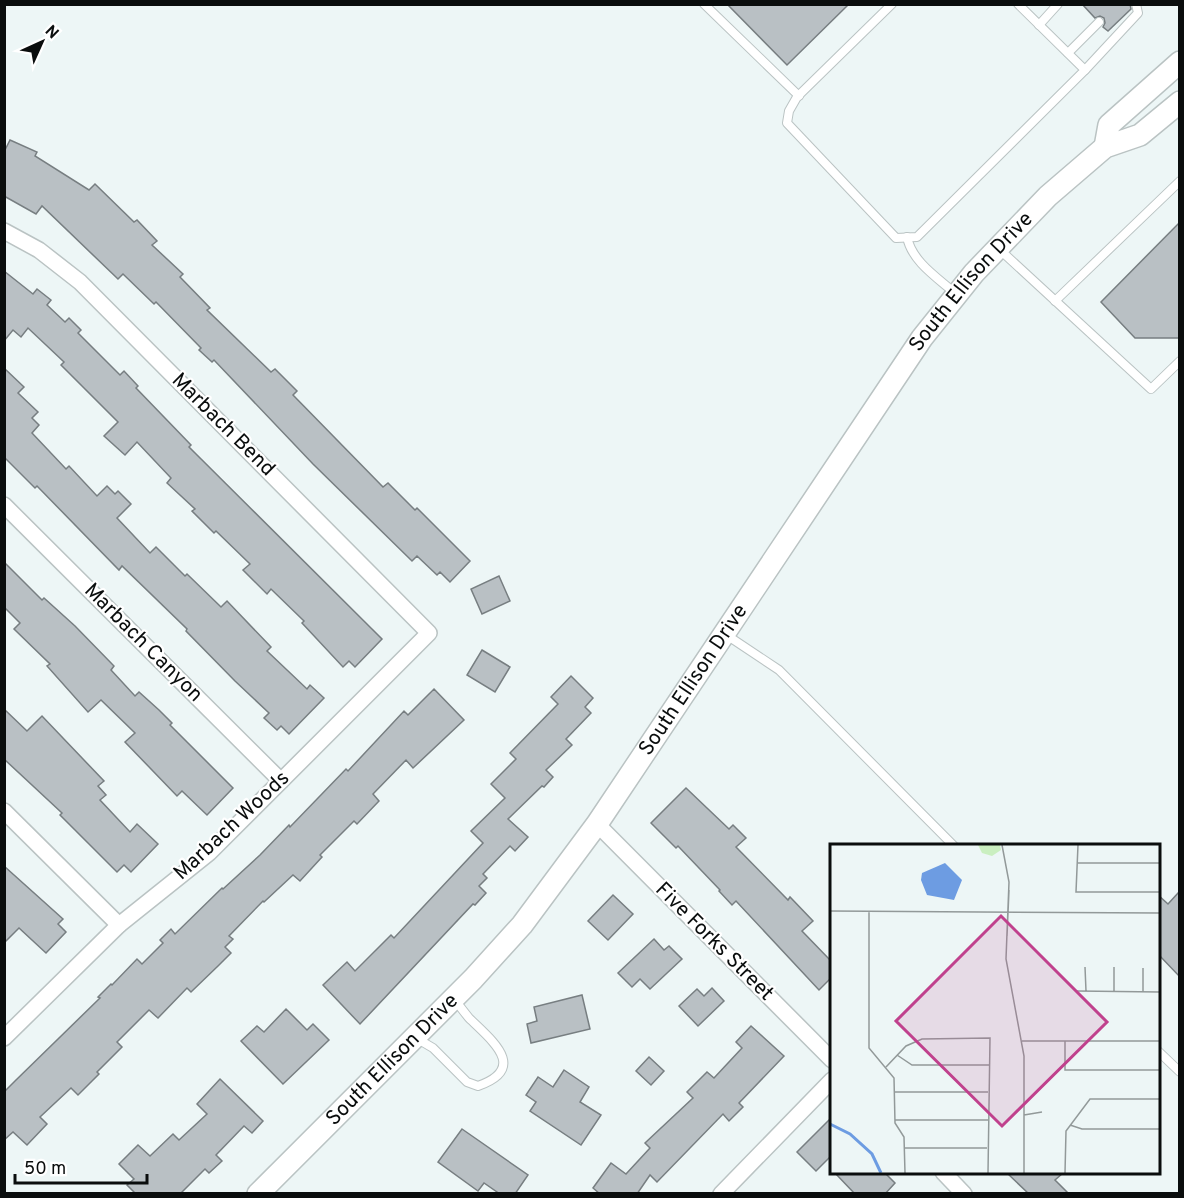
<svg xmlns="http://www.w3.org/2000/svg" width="1184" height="1198" viewBox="0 0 1184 1198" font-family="Overpass,sans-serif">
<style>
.building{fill:#b9c0c4;stroke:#777e81;stroke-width:1.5}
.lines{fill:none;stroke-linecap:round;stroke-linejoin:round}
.lane-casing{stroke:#bac3c3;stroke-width:10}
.street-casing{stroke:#bac3c3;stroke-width:18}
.secondary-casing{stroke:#bac3c3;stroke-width:24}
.lane{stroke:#fff;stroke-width:8}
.street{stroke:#fff;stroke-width:15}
.secondary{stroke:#fff;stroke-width:21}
.labels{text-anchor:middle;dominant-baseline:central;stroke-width:4.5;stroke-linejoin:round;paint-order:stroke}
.street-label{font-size:21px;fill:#0a0d0d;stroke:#fff}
.inset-river{fill:none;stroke:#6d9ce2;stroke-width:3}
.inset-road{fill:none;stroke:#929999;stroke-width:1.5}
.view{fill:#c0418d;fill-opacity:0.15;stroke:#c0418d;stroke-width:3}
.inset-edge{fill:none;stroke:#0a0d0d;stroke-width:3}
</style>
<rect width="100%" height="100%" fill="#edf6f6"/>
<!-- building -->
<g class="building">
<polygon points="727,4 849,4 787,65"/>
<polygon points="1082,4 1130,4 1131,9 1108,31 1103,27 1105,23 1104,18 1100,16 1095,18"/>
<polygon points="10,140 37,152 35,156 89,190 95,184 134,222 137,220 157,241 152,245 183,274 180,277 210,308 207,310 271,372 275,369 297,391 293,395 383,487 388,483 415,510 417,508 470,561 450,582 440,572 437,575 417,556 412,561 313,464 214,360 212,362 199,350 201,348 156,302 154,304 123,274 118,279 42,206 36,214 4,196 4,152"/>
<polygon points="1179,223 1179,338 1135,338 1101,302"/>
<polygon points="4,271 33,294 37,289 51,300 47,305 65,322 69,318 81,330 78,333 120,375 124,371 138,386 136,388 191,445 189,447 382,639 355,667 349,661 343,667 302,623 304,621 271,589 267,594 243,570 250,564 216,531 214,533 192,511 195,509 167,483 171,478 137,442 125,455 104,436 118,422 61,365 64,362 28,328 21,337 13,330 4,341"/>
<polygon points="4,368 24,387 18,393 38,412 32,418 39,425 32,433 66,469 69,466 97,496 107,486 115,494 118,491 131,504 117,518 150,553 156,547 185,576 187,574 221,607 227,601 271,647 267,651 307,689 310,685 324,698 289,734 281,726 277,730 264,718 269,713 235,681 186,631 187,629 122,566 119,570 37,486 35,488 4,457"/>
<polygon points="4,562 42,600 44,598 75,626 114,666 111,670 135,696 139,692 159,710 172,723 170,725 233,788 207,815 182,791 177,796 125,742 135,733 101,700 88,712 47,666 50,664 14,629 20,623 4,607"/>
<polygon points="499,576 510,601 482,614 471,589"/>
<polygon points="482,650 510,667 495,692 467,675"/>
<polygon points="571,676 593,698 585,707 591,713 566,739 572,745 546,770 553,777 544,787 542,786 508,819 528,837 515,851 510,846 483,874 487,878 479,886 486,893 475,905 473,904 360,1024 323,985 347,962 355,971 391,935 394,938 483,843 471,831 505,798 491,784 516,759 510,753 558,704 551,697"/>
<polygon points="434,689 464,720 413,768 406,760 373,794 379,801 357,824 354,821 320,855 322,857 300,881 293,875 264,902 263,901 229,936 233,939 225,947 231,953 218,966 191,992 187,988 158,1018 149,1010 117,1042 122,1047 97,1072 99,1074 78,1095 71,1088 40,1117 47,1124 27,1145 13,1132 4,1140 4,1092 15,1081 100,998 98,997 111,984 112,985 137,959 142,964 163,943 160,940 171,929 175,934 222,888 223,889 260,855 289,825 290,827 346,769 348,771 404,711 408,715"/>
<polygon points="4,709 27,731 42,716 104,781 98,786 106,795 100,800 130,832 137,824 158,844 131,872 124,865 117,872 60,815 62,813 4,759"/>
<polygon points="686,788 729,829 733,825 746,838 736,847 788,900 790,897 813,921 802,931 831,961 831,978 819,990 736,901 732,905 719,891 720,890 678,846 676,848 651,823"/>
<polygon points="4,866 63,919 58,924 66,932 46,953 19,928 4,943"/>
<polygon points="1179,892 1179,976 1158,954 1158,895 1168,904"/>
<polygon points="613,895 633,914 608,940 588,921"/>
<polygon points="654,939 664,950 669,946 682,959 650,989 640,979 632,987 618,973"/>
<polygon points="712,988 724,1001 698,1026 679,1006 697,989 704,996"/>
<polygon points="582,995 590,1029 531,1043 527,1024 537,1021 534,1007"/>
<polygon points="286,1009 307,1030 313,1024 329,1040 283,1084 241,1041 257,1026 264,1032"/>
<polygon points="751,1026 784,1056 739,1103 743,1107 729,1121 723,1114 657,1182 650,1175 637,1194 600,1194 593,1188 611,1163 626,1174 650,1148 645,1143 693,1098 687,1092 707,1072 714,1078 742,1048 736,1042"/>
<polygon points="649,1057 664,1071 651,1085 636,1071"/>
<polygon points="564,1070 589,1087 580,1102 601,1115 581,1145 530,1111 536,1102 526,1095 538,1077 553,1087"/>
<polygon points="220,1079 263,1121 252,1133 244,1126 216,1155 222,1161 209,1173 205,1169 180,1194 136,1194 127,1185 134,1179 119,1164 138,1145 150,1156 173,1134 179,1140 207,1114 197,1104"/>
<polygon points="831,1118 831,1156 816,1171 797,1152"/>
<polygon points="462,1129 528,1175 515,1194 500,1194 484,1183 478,1191 438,1162"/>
<polygon points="835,1173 885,1173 895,1183 885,1194 855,1194"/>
<polygon points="1007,1173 1063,1173 1055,1180 1069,1194 1029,1194"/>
</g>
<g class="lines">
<defs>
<g id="lane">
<polyline points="704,4 799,96"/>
<polyline points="892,4 797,97 789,111 787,123 896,238 917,237 1085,70 1018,4"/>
<polyline points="1039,25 1058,4"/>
<polyline points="1068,53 1099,22"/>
<polyline points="1085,70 1138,13 1136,4"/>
<path d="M 907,237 C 912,262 938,278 956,294"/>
<polyline points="999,249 1151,389 1180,361"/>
<polyline points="1055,301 1180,181"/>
<polyline points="725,634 779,670 954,846"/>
<path d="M 416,1038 L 433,1048 L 467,1082 L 478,1086 C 529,1068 491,1040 469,1018 C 464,1012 459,1005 454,999"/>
<polyline points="1158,1051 1180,1072"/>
</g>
<g id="street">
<polyline points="4,231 39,250 80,282 429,633 209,853 119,925 4,1038"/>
<polyline points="4,505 281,781"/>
<polyline points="4,811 119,925"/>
<polyline points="597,824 832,1060"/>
<polyline points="943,1172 964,1194"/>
<polyline points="721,1194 832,1080"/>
</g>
<g id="secondary">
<polyline points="1105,147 1109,125 1180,62"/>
<path id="s1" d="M 258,1194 L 473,979 L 522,925 L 597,824 L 922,338 L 974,273 L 1048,196 L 1105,147 L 1140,135 L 1180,102"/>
</g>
</defs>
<!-- lane casing -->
<use href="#lane" class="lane-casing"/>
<!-- street casing -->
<use href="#street" class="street-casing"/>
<!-- secondary casing -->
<use href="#secondary" class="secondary-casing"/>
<!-- lane -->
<use href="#lane" class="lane"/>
<!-- street -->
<use href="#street" class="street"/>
<!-- secondary -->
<use href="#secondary" class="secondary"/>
</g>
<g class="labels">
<!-- street labels -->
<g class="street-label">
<text stroke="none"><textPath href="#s1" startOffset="1162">South Ellison Drive</textPath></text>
<text transform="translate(223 425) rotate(45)">Marbach Bend</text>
<text transform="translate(143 643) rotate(45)">Marbach Canyon</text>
<text stroke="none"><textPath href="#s1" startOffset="676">South Ellison Drive</textPath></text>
<text transform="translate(232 826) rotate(-43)">Marbach Woods</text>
<text transform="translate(714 942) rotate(45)">Five Forks Street</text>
<text stroke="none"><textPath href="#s1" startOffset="190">South Ellison Drive</textPath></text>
</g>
</g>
<!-- overview -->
<g transform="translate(830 844)">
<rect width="330" height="330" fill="#edf6f6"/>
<path d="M 148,1 L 170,1 L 171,6 L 162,12 L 152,9 Z" fill="#caefc0"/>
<path d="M 115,19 L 132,36 L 124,56 L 97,51 L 91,36 L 92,29 Z" fill="#6d9ce2"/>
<path class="inset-river" d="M 0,280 L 20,290 L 42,310 L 51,329"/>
<path class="inset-road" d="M 172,1 L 179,38 L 176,115 L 194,212 L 194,329M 248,1 L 246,48 L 330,48M 248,19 L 330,19M 0,67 L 330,69M 39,67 L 39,204 L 64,234 L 65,279 L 74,293 L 75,329M 177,92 L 179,46M 255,123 L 256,147M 284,123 L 284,147M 313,124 L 313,148M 247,147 L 330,148M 192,197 L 330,197M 235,197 L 235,226 L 330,226M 67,211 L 82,221 L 160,221M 56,223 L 76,202 L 92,195 L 160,194 L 158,329M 65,248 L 158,248M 194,271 L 212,268M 65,276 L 158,276M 240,281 L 252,285 L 330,285M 75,304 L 157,304M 235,329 L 236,287 L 260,255 L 330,255"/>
<path class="view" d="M 171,72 L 277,178 L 172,282 L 66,177 Z"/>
<rect width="330" height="330" class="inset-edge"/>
</g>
<!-- border -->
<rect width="1184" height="1198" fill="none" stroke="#0a0d0d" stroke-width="12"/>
<!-- north arrow -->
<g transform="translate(42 42) rotate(45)" stroke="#ffffff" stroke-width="4.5" paint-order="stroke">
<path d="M0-4.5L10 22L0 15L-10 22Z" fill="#0a0d0d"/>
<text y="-9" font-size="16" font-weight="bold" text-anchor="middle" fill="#0a0d0d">N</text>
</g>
<!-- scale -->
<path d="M15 1174v9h132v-9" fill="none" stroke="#0a0d0d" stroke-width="3"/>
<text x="24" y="1174" font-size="18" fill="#0a0d0d" stroke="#ffffff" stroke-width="4.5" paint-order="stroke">50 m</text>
</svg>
